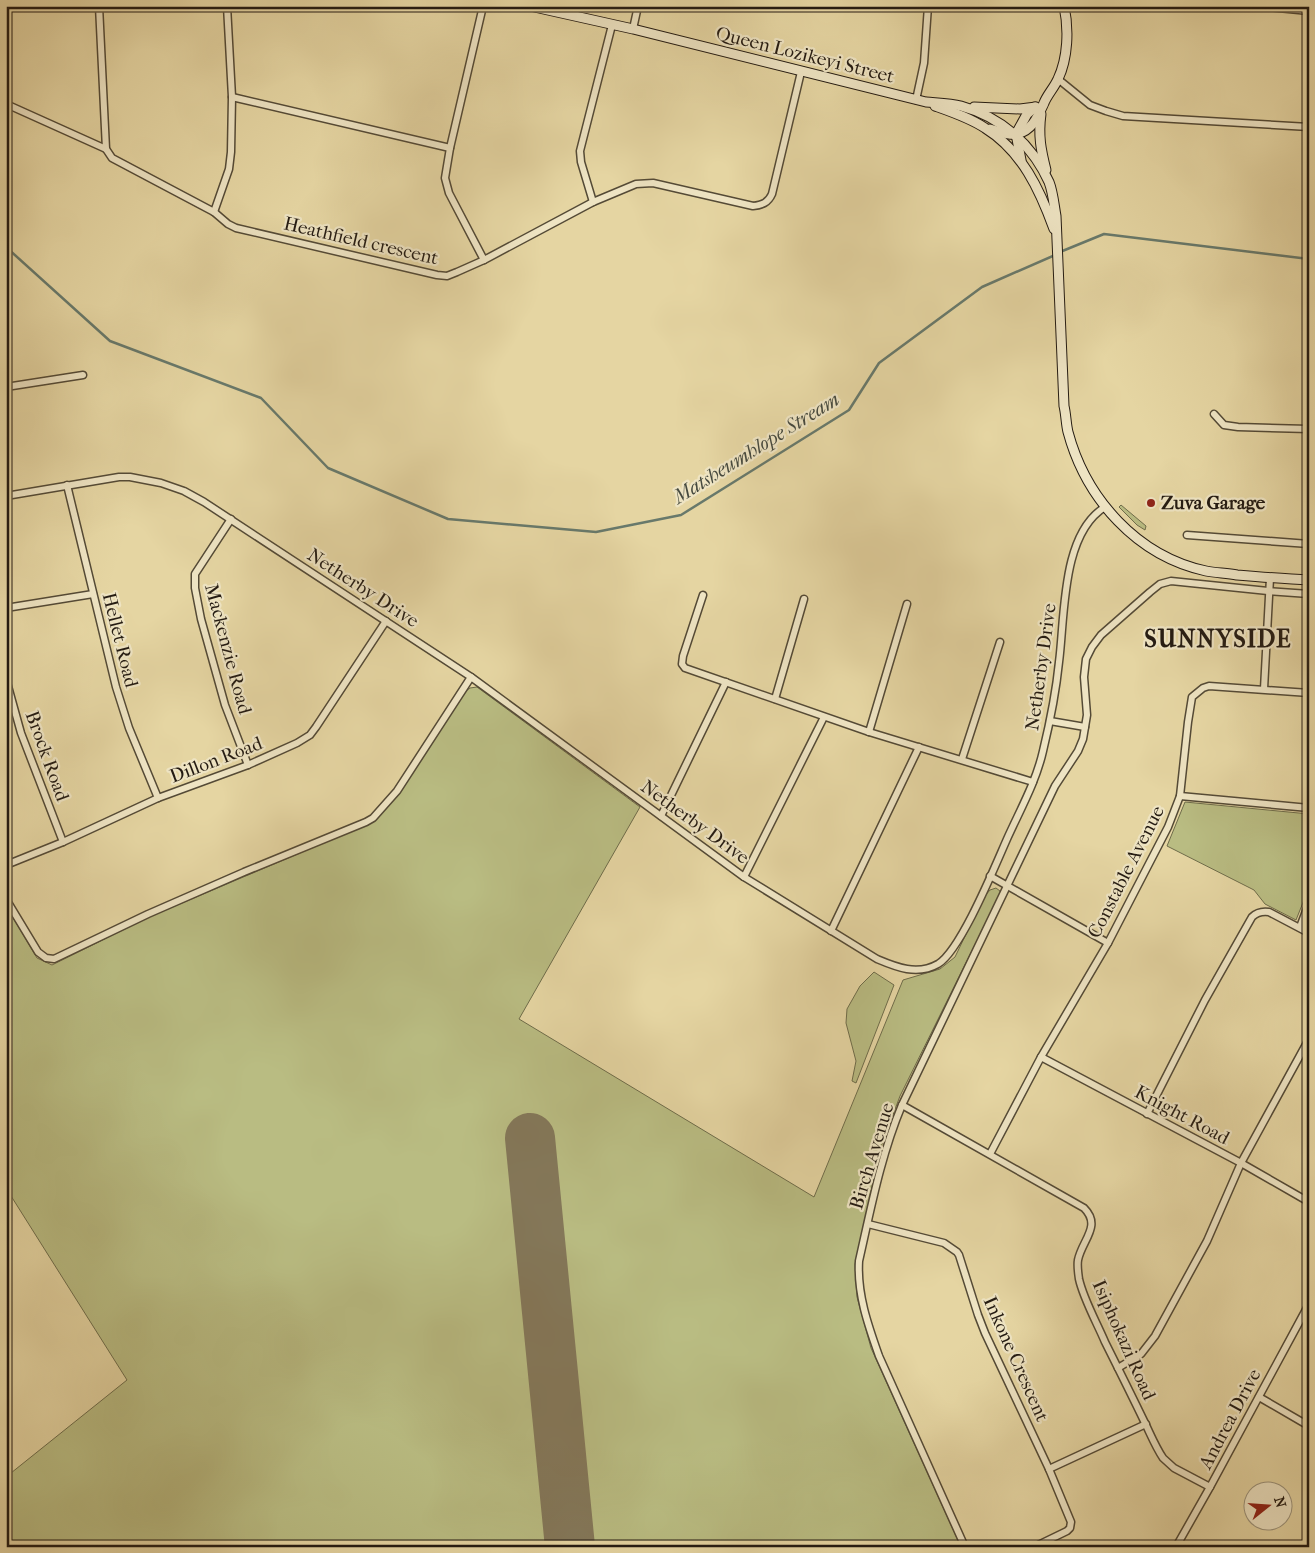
<svg xmlns="http://www.w3.org/2000/svg" width="1315" height="1553" viewBox="0 0 1315 1553" font-family="'IM FELL French Canon',serif">
<style>
.green{fill:#b9bc82;stroke:#6e6c4a}
.lines{fill:none;stroke-linecap:round;stroke-linejoin:round}
.stream{stroke:#68796b;stroke-width:2.5}
.runway{stroke:#84785a;stroke-width:50}
.street-casing{stroke:#544a36;stroke-width:9}
.secondary-casing{stroke:#241b12;stroke-width:11}
.street{stroke:#eee4c3;stroke-width:6}
.secondary{stroke:#eee4c3;stroke-width:9}
.poi-dot{fill:#8f2418;stroke:#eee4c3;stroke-width:2}
.labels{text-anchor:middle;dominant-baseline:central;stroke-width:4.5;stroke-linejoin:round;paint-order:stroke}
.street-label{font-size:19px;fill:#241b12;stroke:#eee4c3}
.poi-label{font-size:19px;font-weight:bold;fill:#241b12;stroke:#eee4c3;text-anchor:start}
.water-label{font-size:20px;font-style:italic;fill:#464a3f;stroke:#eee4c3}
.district-label{font-size:24px;font-weight:bold;letter-spacing:1px;fill:#241b12;stroke:#eee4c3}
</style>
<rect width="100%" height="100%" fill="#e5d5a2"/>
<filter id="stains"><feTurbulence type="fractalNoise" baseFrequency=".004" numOctaves="4"/><feColorMatrix values="0 0 0 0 .2 0 0 0 0 .09 0 0 0 0 .02 0 0 0 .5 -.17"/></filter>
<radialGradient id="worn" r=".72"><stop offset=".6" stop-color="#630" stop-opacity="0"/><stop offset="1" stop-color="#630" stop-opacity=".3"/></radialGradient>
<!-- green -->
<g class="green">
<polygon points="1121,505 1146,526 1145,530 1137,525 1119,507"/>
<polygon points="477,687 640,807 519,1019 814,1197 903,980 940,969 955,957 984,897 990,890 996,888 1000,891 1000,894 900,1096 881,1147 855,1264 857,1297 871,1348 961,1547 6,1547 6,1477 127,1380 6,1188 6,906 37,958 52,965 149,917 366,825 398,792 466,691 470,688"/>
<polygon points="1185,802 1309,814 1308,878 1304,900 1296,920 1265,904 1254,890 1167,846"/>
<polygon points="874,972 894,985 856,1083 852,1081 856,1061 846,1023 847,1009 860,986"/>
</g>
<g class="lines">
<!-- stream -->
<g class="stream">
<polyline points="6,247 110,341 261,398 328,468 448,519 596,532 681,515 849,410 879,363 982,287 1055,255"/>
<polyline points="1060,252 1104,234 1309,259"/>
</g>
<!-- runway -->
<polyline class="runway" points="530,1138 570,1547"/>
<defs>
<g id="street">
<path d="M 99,6 L 106,149 L 112,158 L 214,212 L 228,224 L 236,228 L 437,275 L 447,276 L 457,272 L 484,260 L 593,202 L 636,184 L 653,183 L 753,206 C 762,205 768,203 772,194 L 801,72"/>
<polyline points="483,6 450,148 445,178 449,193 484,260"/>
<polyline points="1256,6 1309,11"/>
<polyline points="633,29 638,6"/>
<polyline points="1058,79 1090,105 1106,111 1123,116 1309,127"/>
<polyline points="232,97 450,148"/>
<polyline points="916,100 924,63 928,6"/>
<polyline points="6,104 106,149"/>
<polyline points="593,202 581,162 580,151 612,25"/>
<polyline points="214,212 229,169 231,152 232,97 227,6"/>
<polyline points="6,387 83,375"/>
<polyline points="1214,414 1224,425 1238,427 1309,429"/>
<polyline points="67,485 116,687 129,728 158,798"/>
<path d="M 6,496 L 119,477 L 130,477 L 161,483 L 184,491 L 204,502 L 471,677 L 744,877 L 877,959 C 896,967 917,976 938,964 C 961,950 995,866 1007,839 C 1020,810 1036,782 1043,751 C 1050,722 1056,692 1059,662 C 1065,617 1061,534 1105,507"/>
<polyline points="231,519 195,574 195,588 201,619 225,705 248,765"/>
<polyline points="1187,535 1309,544"/>
<polyline points="703,595 683,656 682,664 685,668 869,732 1033,782"/>
<polyline points="6,608 93,594"/>
<polyline points="6,679 21,733 63,842"/>
<polyline points="1264,689 1270,578"/>
<polyline points="775,699 804,599"/>
<polyline points="1050,721 1085,727"/>
<polyline points="869,732 907,604"/>
<polyline points="962,759 1000,642"/>
<polyline points="1180,796 1309,808"/>
<polyline points="661,816 726,682"/>
<polyline points="6,865 63,842 158,798 248,765 297,743 310,735 316,727 386,621"/>
<polyline points="990,876 1108,943"/>
<polyline points="744,877 824,717"/>
<polyline points="6,899 38,952 46,958 54,959 148,914 244,872 366,822 373,818 397,791 471,677"/>
<polyline points="1300,927 1309,903"/>
<polyline points="831,931 919,747"/>
<polyline points="1041,1057 1241,1163 1309,1202"/>
<path d="M 902,1105 L 1084,1208 C 1102,1226 1082,1240 1078,1260 C 1077,1266 1078,1272 1079,1279 C 1083,1298 1097,1323 1105,1342 C 1118,1368 1131,1394 1144,1421 C 1150,1433 1155,1446 1163,1458 L 1174,1468 L 1210,1487"/>
<path d="M 1147,1114 L 1205,1000 L 1252,917 C 1257,912 1262,911 1269,912 L 1309,933"/>
<polyline points="990,1154 1041,1057 1108,943 1168,827 1180,796 1188,722 1192,697 1203,688 1209,686 1309,693"/>
<polyline points="868,1224 944,1243 957,1252 959,1255 978,1315 985,1333 1049,1469 1071,1522 1070,1528 1067,1531 1034,1547"/>
<polyline points="1118,1368 1141,1354 1155,1336 1207,1241 1241,1163 1309,1039"/>
<polyline points="1259,1397 1309,1426"/>
<polyline points="1049,1469 1146,1424"/>
<path d="M 965,1547 L 879,1356 C 868,1325 857,1294 859,1261 C 871,1208 881,1155 902,1105 L 1055,786 L 1078,751 L 1083,739 L 1087,715 L 1084,677 L 1086,659 L 1092,647 L 1101,635 L 1150,592 L 1160,584 L 1171,581 L 1268,591 L 1309,594"/>
<polyline points="1176,1547 1210,1487 1309,1304"/>
</g>
<g id="secondary">
<path d="M 530,6 L 633,29 L 926,102 C 937,103 950,103 961,106 C 1001,117 1032,144 1049,182 C 1053,192 1054,205 1056,216 L 1064,406 C 1066,414 1066,424 1068,432 C 1086,499 1137,556 1206,571 C 1216,573 1227,573 1237,575 C 1261,577 1285,579 1309,580"/>
<path d="M 935,106 C 952,112 970,118 985,128 C 1022,151 1040,190 1054,229"/>
<polyline points="974,107 1020,109 1036,107"/>
<path d="M 1041,114 C 1038,136 1041,150 1046,170"/>
<path d="M 990,129 C 998,131 1009,136 1017,134 C 1033,130 1038,116 1044,103 C 1047,95 1054,88 1058,79 C 1068,58 1069,29 1064,6"/>
<polyline points="1021,160 1016,134 1027,114 1035,107"/>
</g>
</defs>
<!-- street casing -->
<use href="#street" class="street-casing"/>
<!-- secondary casing -->
<use href="#secondary" class="secondary-casing"/>
<!-- street -->
<use href="#street" class="street"/>
<!-- secondary -->
<use href="#secondary" class="secondary"/>
</g>
<!-- markers -->
<circle class="poi-dot" cx="1151" cy="503" r="5"/>
<g class="labels">
<!-- street labels -->
<g class="street-label">
<text transform="translate(805 55) rotate(14)">Queen Lozikeyi Street</text>
<text transform="translate(361 241) rotate(13)">Heathfield crescent</text>
<text transform="translate(363 588) rotate(33)">Netherby Drive</text>
<text transform="translate(120 640) rotate(76)">Hellet Road</text>
<text transform="translate(228 649) rotate(75)">Mackenzie Road</text>
<text transform="translate(1041 667) rotate(-82)">Netherby Drive</text>
<text transform="translate(47 756) rotate(70)">Brock Road</text>
<text transform="translate(216 760) rotate(-21)">Dillon Road</text>
<text transform="translate(695 822) rotate(36)">Netherby Drive</text>
<text transform="translate(1126 872) rotate(-63)">Constable Avenue</text>
<text transform="translate(1182 1115) rotate(28)">Knight Road</text>
<text transform="translate(872 1156) rotate(-73)">Birch Avenue</text>
<text transform="translate(1124 1340) rotate(66)">Isiphokazi Road</text>
<text transform="translate(1016 1359) rotate(66)">Inkone Crescent</text>
<text transform="translate(1230 1419) rotate(-62)">Andrea Drive</text>
</g>
<!-- poi labels -->
<g class="poi-label">
<text x="1161" y="503">Zuva Garage</text>
</g>
<!-- water labels -->
<g class="water-label">
<text transform="translate(756 448) rotate(-32)">Matsheumhlope Stream</text>
</g>
<!-- district labels -->
<g class="district-label">
<text x="1218" y="639">SUNNYSIDE</text>
</g>
</g>
<!-- margin -->
<rect width="1315" height="1553" fill="none" stroke="#e5d5a2" stroke-width="25"/>
<rect x="8" y="8" width="1300" height="1538" fill="none" stroke="#241b12" stroke-width="2.5"/>
<rect x="12" y="12" width="1290" height="1528" fill="none" stroke="#241b12"/>
<!-- north arrow -->
<g transform="translate(1268 1506) rotate(73)"><circle r="24" fill="#eee4c3" stroke="#9d947c"/>
<path d="M0-4L9 19L0 12L-9 19Z" fill="#8f2418"/>
<text y="-8" font-size="14" font-weight="bold" text-anchor="middle" fill="#241b12">N</text>
</g>
<rect width="100%" height="100%" filter="url(#stains)"/>
<rect width="100%" height="100%" fill="url(#worn)"/>
</svg>
